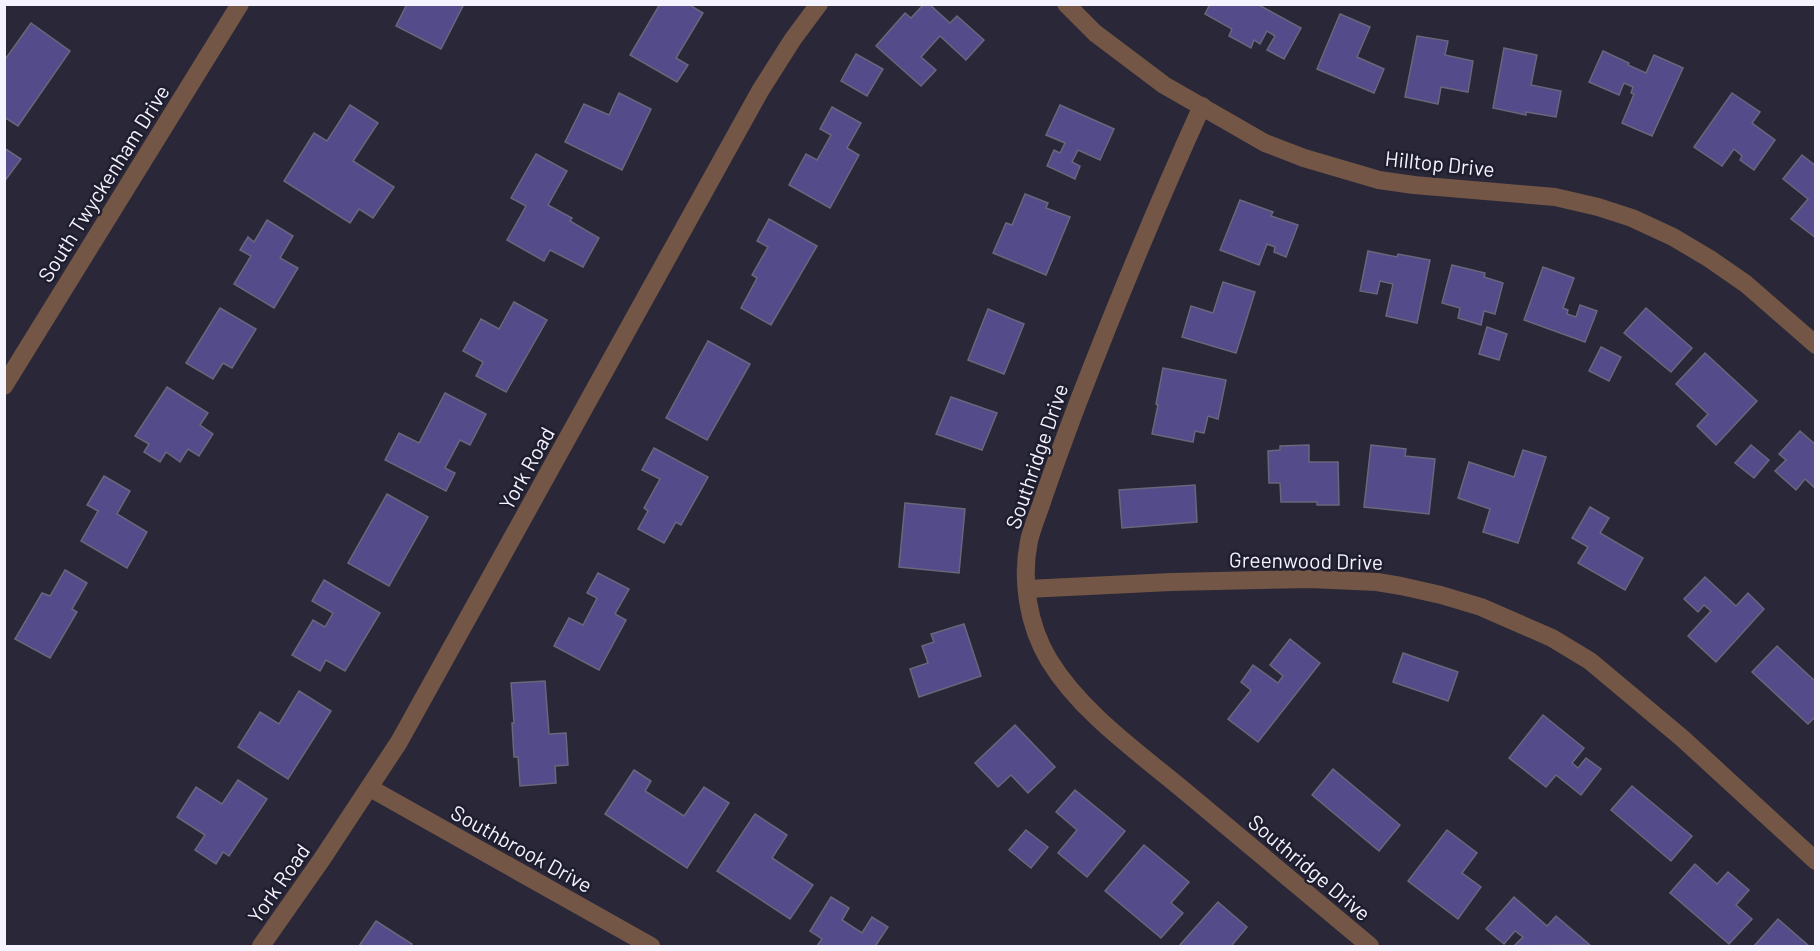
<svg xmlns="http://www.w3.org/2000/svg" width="1820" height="951" viewBox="0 0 1820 951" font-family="Barlow,sans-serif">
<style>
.building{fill:#544b8a;stroke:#68677b;stroke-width:1.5}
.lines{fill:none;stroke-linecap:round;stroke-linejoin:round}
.minor{stroke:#735646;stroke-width:18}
.tertiary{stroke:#735646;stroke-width:18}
.labels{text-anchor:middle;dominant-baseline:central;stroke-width:5;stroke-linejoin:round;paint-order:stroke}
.street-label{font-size:21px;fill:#f4f3ff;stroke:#1f1e2e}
</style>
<rect width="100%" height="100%" fill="#292738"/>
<!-- building -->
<g class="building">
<polygon points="407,4 464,4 441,49 396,26"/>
<polygon points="660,4 688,4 703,13 676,58 688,65 677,82 630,55"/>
<polygon points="924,4 929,4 950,23 957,16 984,40 966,60 940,36 921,57 936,70 921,86 876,46 905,13 911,18"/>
<polygon points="1210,4 1257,4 1301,28 1284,59 1267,50 1275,36 1267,31 1260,44 1254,40 1251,48 1229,36 1232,29 1205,14"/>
<polygon points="1340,14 1370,27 1357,57 1384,69 1374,93 1317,69"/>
<polygon points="31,23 70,51 18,126 4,117 4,61"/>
<polygon points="1417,36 1448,41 1445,55 1473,61 1468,92 1441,87 1438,104 1405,97"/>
<polygon points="1504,48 1537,55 1531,85 1561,91 1556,117 1526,112 1526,115 1493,108"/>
<polygon points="1603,51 1629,63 1628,65 1646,73 1654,55 1683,68 1652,136 1622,123 1634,94 1631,93 1633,87 1624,83 1619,95 1589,82"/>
<polygon points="856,54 883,69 867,96 841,81"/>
<polygon points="619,93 651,109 622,170 565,142 584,104 609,115"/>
<polygon points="1732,93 1760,112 1752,123 1775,140 1754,170 1740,160 1742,156 1734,149 1722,166 1694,147"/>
<polygon points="350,105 378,123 353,161 394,187 373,218 359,209 350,223 284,181 314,133 327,141"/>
<polygon points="1060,105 1114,129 1100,160 1078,150 1072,162 1080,166 1075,179 1047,166 1054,150 1060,153 1065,143 1046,135"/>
<polygon points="832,107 861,123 847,148 859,155 830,208 789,185 806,154 817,160 831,135 820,129"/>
<polygon points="4,148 21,159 4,182"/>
<polygon points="536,154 567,171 548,205 572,218 570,221 599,238 583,267 550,250 544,261 507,240 526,206 511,198"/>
<polygon points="1802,155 1816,166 1816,238 1791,219 1808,199 1783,179"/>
<polygon points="1025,194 1048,203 1046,208 1070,217 1046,275 993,253 1006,223 1012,225"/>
<polygon points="1240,200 1273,212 1271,216 1298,225 1286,257 1274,252 1275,247 1267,244 1259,265 1220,250"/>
<polygon points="769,219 817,246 771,325 741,308 757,278 752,275 768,247 757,241"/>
<polygon points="267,220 293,236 280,258 298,268 274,308 234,284 251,256 240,250 248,237 254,242"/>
<polygon points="1368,251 1397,257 1398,254 1430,260 1417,323 1386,316 1393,284 1380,281 1377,294 1360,291"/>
<polygon points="1452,265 1485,273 1484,277 1503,283 1495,314 1484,311 1481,325 1458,318 1460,308 1442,303"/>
<polygon points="1543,267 1574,278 1563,308 1568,310 1567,314 1576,317 1580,305 1597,311 1585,342 1524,320"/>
<polygon points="1223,282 1255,292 1236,353 1182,337 1191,306 1213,313"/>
<polygon points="514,302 547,320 506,392 476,376 483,362 463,351 481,319 499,329"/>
<polygon points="220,308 256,329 232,368 223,363 213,379 186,363"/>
<polygon points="1646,308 1692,348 1671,372 1624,333"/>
<polygon points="988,309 1024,324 1004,374 968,360"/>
<polygon points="1487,327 1507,334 1499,360 1479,354"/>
<polygon points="708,341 750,364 707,440 666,418"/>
<polygon points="1601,347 1621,357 1609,381 1589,371"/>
<polygon points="1705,353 1757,401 1716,445 1697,426 1708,414 1676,384"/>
<polygon points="1163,368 1226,380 1218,419 1208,416 1204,433 1195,431 1193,442 1152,434 1158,405 1156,404"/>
<polygon points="167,387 208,413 200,425 213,434 199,456 188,449 180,462 166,452 160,462 144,452 149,444 135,436"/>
<polygon points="445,393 486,414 470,445 460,440 445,468 455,473 446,491 385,460 399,433 419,443"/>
<polygon points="951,397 997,413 982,450 936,434"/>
<polygon points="1800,431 1816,445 1816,489 1805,479 1796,490 1775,471 1786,460 1779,454"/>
<polygon points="1309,445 1309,462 1338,462 1339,505 1317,505 1317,502 1281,502 1280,483 1269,483 1268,451 1280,450 1280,446"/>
<polygon points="1371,445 1406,449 1405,456 1435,459 1429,514 1364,507"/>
<polygon points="1751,445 1769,460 1754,478 1735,463"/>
<polygon points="654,448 708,477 681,525 676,522 664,543 638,529 648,511 644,508 660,479 642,470"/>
<polygon points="1523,450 1546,457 1518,543 1483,532 1490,509 1458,498 1469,462 1514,477"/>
<polygon points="104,476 130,491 117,514 147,532 127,568 81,541 98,511 87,505"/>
<polygon points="1195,485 1197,522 1122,528 1119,490"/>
<polygon points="387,494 428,517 389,586 348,563"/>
<polygon points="905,503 965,509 959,573 899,567"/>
<polygon points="1590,507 1609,518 1600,533 1643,558 1625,590 1578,563 1588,547 1572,538"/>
<polygon points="65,570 87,583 72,609 77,612 50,658 15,639 42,593 50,596"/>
<polygon points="598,573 629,589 615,614 626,620 599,670 554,646 569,618 583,625 597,598 587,593"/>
<polygon points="1705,577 1736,606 1748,593 1764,609 1716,662 1688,636 1711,611 1704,605 1698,612 1684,599"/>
<polygon points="324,580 380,613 345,671 326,660 320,671 292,655 313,620 325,627 333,613 312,601"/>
<polygon points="964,624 981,676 919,697 910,669 928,663 922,646 934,642 931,634"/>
<polygon points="1290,639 1320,663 1258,742 1228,719 1251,690 1241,682 1253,665 1278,683 1283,676 1270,665"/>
<polygon points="1777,646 1816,682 1816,716 1808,724 1752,672"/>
<polygon points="1403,653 1458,672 1448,701 1393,682"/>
<polygon points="545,681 549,734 566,733 568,765 555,766 556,783 520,786 518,757 514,757 512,723 514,723 511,683"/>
<polygon points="299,691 331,711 288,779 238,747 260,712 279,724"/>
<polygon points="1543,715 1584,748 1572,763 1578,768 1586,758 1601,769 1581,795 1556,775 1546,787 1509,758"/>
<polygon points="1015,725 1055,767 1028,793 1011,775 998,787 975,763"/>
<polygon points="1333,769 1400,825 1379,851 1312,795"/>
<polygon points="634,770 651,781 645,791 684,816 704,787 729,803 687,868 605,814"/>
<polygon points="238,780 267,799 229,856 223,852 216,864 195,850 205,835 177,817 196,787 222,804"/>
<polygon points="1632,786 1692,836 1671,861 1611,810"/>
<polygon points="1075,790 1125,831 1087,877 1058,853 1077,830 1056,812"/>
<polygon points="755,814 787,835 772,858 813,885 790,919 717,871"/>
<polygon points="1026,830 1048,847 1031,868 1009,850"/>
<polygon points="1447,830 1477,853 1462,873 1481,887 1458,919 1408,881"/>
<polygon points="1144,845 1189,882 1171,903 1183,913 1161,938 1105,891"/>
<polygon points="1695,864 1717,884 1728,872 1749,890 1736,905 1752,919 1729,944 1670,893"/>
<polygon points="831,897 849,908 842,920 862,933 872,917 888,927 876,945 878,946 817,946 822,939 810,931"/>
<polygon points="1514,897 1547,926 1556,916 1590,945 1514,946 1523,937 1515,931 1504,944 1486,929"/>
<polygon points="1218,902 1247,927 1232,945 1234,946 1179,946"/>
<polygon points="1778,919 1809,946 1754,946"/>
<polygon points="376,921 412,944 411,946 359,946"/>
</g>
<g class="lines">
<!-- minor -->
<g class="minor">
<polyline points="1066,4 1095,33 1164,85 1265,143 1304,158 1379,180 1414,185 1555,197 1598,207 1632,218 1673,237 1710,259 1746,284 1816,345"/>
<path d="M 1202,106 C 1157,205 1116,304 1077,405 C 1065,437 1053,469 1042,502 C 1038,514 1032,528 1029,541 C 1021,580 1028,625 1049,660 C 1080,711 1135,750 1181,788 C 1244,841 1307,894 1370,946"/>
<polyline points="1027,589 1171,582 1310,579 1377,582 1401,586 1441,595 1481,607 1552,638 1590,661 1682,738 1816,861"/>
<polyline points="370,788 651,946"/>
<polyline points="261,946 322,859 399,742 760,91 793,39 819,4"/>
</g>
<!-- tertiary -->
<polyline class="tertiary" points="4,386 240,4"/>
</g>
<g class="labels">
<!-- street labels -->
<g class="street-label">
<text transform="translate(1440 163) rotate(6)">Hilltop Drive</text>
<text transform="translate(103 183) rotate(-58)">South Twyckenham Drive</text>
<text transform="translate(1036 456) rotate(-71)">Southridge Drive</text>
<text transform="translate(526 468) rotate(-61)">York Road</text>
<text transform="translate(1306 560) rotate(1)">Greenwood Drive</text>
<text transform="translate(522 848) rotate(29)">Southbrook Drive</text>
<text transform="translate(1310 867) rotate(40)">Southridge Drive</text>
<text transform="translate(278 883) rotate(-55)">York Road</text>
</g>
</g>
<!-- border -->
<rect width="1820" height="951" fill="none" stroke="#f4f3ff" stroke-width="12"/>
</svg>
